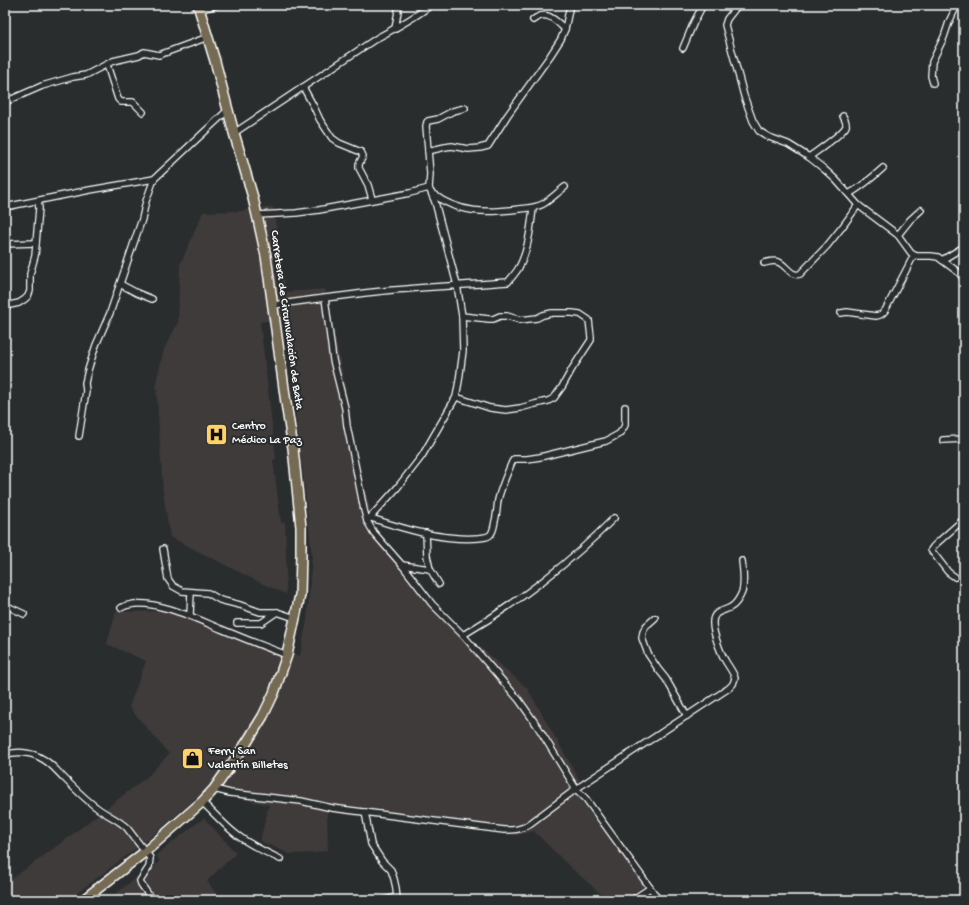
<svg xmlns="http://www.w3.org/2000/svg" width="969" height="905" viewBox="0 0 969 905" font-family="'Gochi Hand',sans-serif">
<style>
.built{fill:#3f3b3b}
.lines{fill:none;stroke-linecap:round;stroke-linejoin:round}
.minor-casing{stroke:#fff;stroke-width:8}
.primary-casing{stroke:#fff;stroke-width:12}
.minor{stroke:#2a2d2e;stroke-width:5.5}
.primary{stroke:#746b52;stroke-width:9}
.labels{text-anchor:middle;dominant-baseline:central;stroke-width:4;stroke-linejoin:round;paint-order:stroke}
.street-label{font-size:12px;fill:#fff;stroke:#2a2d2e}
.poi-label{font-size:12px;fill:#fff;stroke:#2a2d2e;text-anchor:start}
</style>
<rect width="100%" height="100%" fill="#2a2d2e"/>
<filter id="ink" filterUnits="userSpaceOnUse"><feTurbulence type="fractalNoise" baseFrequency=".025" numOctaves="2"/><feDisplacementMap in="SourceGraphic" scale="8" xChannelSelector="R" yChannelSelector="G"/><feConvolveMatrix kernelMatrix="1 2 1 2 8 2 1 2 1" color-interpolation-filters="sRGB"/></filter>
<g filter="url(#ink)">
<!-- built -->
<g class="built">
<polygon points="273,207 286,292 325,289 349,405 352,437 374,525 377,535 458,628 527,688 579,779 578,796 645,885 624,900 608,900 569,866 534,831 518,835 327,812 328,850 315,853 290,854 260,841 269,805 224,795 201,794 147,840 68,900 5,900 5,884 61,843 147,777 169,754 129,707 146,661 107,644 116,612 173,611 300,656 307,620 312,556 303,473 300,451 298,444 297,424 285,318 260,322 276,459 273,460 281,523 285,522 286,555 286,594 259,582 170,537 163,491 156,383 164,349 178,323 180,265 203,212 240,211"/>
<polygon points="204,818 236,853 207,881 221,900 108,900 138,876 143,884 148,872 160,861 156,855"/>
</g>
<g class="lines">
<defs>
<g id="minor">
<polyline points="738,5 727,19 725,25 744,96 753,121 759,131 769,137 788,144 809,157 824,169 836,180 858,205 898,235 911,253 914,255 917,256 931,256 938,257 958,272 964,279"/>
<polyline points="199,10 217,5"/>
<path d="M 533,20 C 546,9 555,20 565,29"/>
<polyline points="395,29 399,5"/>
<polyline points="683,48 694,22 703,5"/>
<polyline points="107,65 118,99 121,102 133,102 143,112"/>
<polyline points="933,83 931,76 932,62 944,37 949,22 957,5"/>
<polyline points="303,87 314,107 320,120 332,138 339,143 361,152 363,156 359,164 359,168 368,185 372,199"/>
<polyline points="5,102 42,86 73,77 86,75 113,61 139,55 144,52 159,55 208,37"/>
<path d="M 234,133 L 377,38 C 396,28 414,18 431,5"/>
<polyline points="428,151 445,147 452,146 468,149 480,148 488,146 507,116 550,56 561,39 565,29 570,5"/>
<path d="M 809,157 C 817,151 843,134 846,126 C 847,122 844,119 843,116"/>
<path d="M 433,194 C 459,214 488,213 519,209 C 527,208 536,208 543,204 C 550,200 558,192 565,187"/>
<path d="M 849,194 C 861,187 872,178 883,168"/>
<polyline points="5,207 90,190 154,179 228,110"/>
<polyline points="257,215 296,213 319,210 410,193 429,188"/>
<polyline points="898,235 910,220 921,210"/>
<polyline points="5,244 36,243"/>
<polyline points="942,260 962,248 964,245"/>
<path d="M 764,263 C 769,262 773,260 778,262 C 786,264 790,277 800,274 L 827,246 L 843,226 L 858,205"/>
<polyline points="120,284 137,293 152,299"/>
<path d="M 325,298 L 333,360 L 345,408 L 347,426 L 356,469 L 364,510 L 367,521 L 374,533 L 402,565 L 432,604 L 463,635 L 519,700 L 538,727 L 576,789 L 591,779 L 729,688 L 733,684 L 735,678 C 733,672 729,667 726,662 C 721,654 713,633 713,624 C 712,610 724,612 731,607 C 736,604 740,597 742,592 C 745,582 743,571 742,561"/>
<path d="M 273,305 C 310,300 346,295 383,291 C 424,287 466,285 508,282 C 511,278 515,274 518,269 C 528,253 531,226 533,208"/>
<polyline points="5,306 19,303 25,299 28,296 30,291 30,274 35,256 39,208 38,201"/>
<path d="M 841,313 L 847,312 L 876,316 C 884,315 886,309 889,303 L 914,255"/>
<polyline points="456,397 490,408 506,410 520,408 535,404 548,401 554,398 562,387 572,369 591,340 591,337 589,320 580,314 572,313 552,313 543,315 537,318 520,320 507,316 500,316 493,319 489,319 462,316"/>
<polyline points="79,436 86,391 85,383 88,370 96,345 110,313 142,219 146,201 154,179"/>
<polyline points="943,440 964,439"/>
<path d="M 371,518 C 404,529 443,541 479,538 C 482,537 487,538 490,535 C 494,531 494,525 495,521 C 497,514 497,506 498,500 C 501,487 507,474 512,462 L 514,459 L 527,459 L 540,457 L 585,446 L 606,441 L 619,434 L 623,429 L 625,425 L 625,407"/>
<polyline points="367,521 397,488 422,456 456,397 459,381 463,351 462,316 457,285 435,202 429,188 430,174 426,126 427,122 428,121 438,119 453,111 465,108"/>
<polyline points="426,533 427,556 430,569 439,584"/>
<polyline points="163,549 168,579 173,586 182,591 208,593 220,600 240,605 260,612 277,612 295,618"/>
<polyline points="402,565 430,569"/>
<polyline points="955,577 948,572 931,550 933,547 937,543 964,519"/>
<polyline points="5,605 24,614"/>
<path d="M 121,608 C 123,607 126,605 129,605 C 153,598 199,620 221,629 C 243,638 265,647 287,655"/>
<polyline points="190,615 191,592"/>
<polyline points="655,618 646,626 643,632 642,638 648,654 658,669 666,679 687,716"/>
<polyline points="237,623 261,623 277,612"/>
<path d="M 463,635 C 516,604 571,562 614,518"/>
<path d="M 5,755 C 15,751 31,752 41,758 C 50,762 57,771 64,778 C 74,788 85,799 96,807 C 106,815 118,819 127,828 L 150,858 L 149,867 L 140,881 L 141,884 L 152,900"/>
<path d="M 214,789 L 230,793 L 301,801 L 332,808 L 504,830 C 514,830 520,830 528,825 L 576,789 L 586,799 L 659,900"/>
<path d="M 202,802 C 214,813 224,825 237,835 C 250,845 265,852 280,859"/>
<polyline points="365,812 371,844 382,861 391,870 394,879 396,888 397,900"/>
<polyline points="385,900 396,897"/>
<polyline points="632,900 650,888"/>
</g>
<polyline id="primary" points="83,900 146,851 202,802 214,789 247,742 263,716 274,693 287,655 295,618 300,595 301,554 301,527 293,448 286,403 266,256 257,215 252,194 234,133 215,61 198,5"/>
</defs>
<!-- minor casing -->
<use href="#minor" class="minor-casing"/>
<!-- primary casing -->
<use href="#primary" class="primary-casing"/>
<!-- minor -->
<use href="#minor" class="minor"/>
<!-- primary -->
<use href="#primary" class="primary"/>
</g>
</g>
<!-- icons -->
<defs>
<symbol id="hospital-square" viewBox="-11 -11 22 22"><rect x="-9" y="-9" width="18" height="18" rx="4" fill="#ffd166" stroke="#2a2d2e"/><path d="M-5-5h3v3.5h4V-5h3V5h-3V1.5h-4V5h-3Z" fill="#111"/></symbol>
<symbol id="shop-square" viewBox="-11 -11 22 22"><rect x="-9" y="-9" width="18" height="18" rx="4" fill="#ffd166" stroke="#2a2d2e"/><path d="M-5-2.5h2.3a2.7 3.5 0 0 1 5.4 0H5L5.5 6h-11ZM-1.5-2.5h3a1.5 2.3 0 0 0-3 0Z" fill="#111"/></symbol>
</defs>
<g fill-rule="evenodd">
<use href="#hospital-square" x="204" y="422" width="25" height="25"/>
<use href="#shop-square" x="180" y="746" width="25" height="25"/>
</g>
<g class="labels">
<!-- street labels -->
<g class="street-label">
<text transform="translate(286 320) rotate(82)">Carretera de Circunvalación de Bata</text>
</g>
<!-- poi labels -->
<g class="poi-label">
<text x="232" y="427">Centro<tspan x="232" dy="14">Médico La Paz</tspan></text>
<text x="208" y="752">Ferry San<tspan x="208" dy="14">Valentín Billetes</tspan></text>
</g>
</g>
<!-- margin -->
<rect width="969" height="905" fill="none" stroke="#2a2d2e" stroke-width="20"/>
<rect x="10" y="10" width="949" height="885" fill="none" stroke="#fff" stroke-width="1.5" filter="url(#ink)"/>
</svg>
